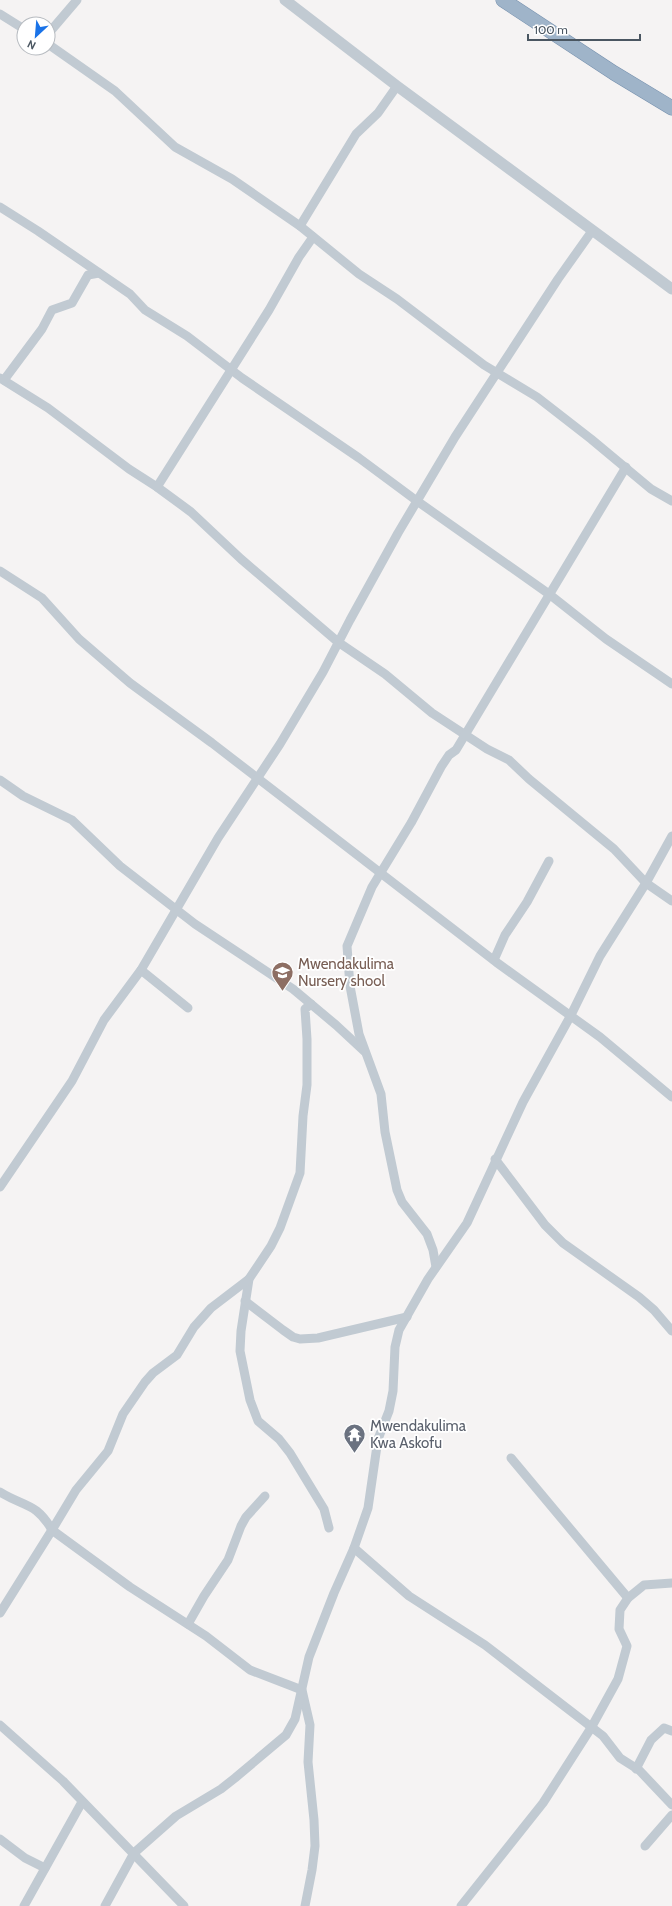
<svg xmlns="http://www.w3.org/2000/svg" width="672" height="1906" viewBox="0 0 672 1906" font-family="Cabin,sans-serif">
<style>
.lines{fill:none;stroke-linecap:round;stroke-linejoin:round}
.trunk-casing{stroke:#7690ad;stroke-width:15}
.minor{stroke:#c1cad2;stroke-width:9}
.tertiary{stroke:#c1cad2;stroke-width:11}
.trunk{stroke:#9fb4c9;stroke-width:14}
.labels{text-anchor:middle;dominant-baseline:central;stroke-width:3.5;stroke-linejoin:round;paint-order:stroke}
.education-label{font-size:15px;fill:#785e54;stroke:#fff;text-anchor:start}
.worship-label{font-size:15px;fill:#5b616d;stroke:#fff;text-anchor:start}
</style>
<rect width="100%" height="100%" fill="#f5f3f3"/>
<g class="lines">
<defs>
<polyline id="trunk" points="503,0 614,73 672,108"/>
</defs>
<!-- trunk casing -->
<use href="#trunk" class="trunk-casing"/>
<!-- minor -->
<g class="minor">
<polyline points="0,14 24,29"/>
<polyline points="48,34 77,0"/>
<polyline points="48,44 115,91 175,147 232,179 300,226 359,274 397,299 484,365 537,397 591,439 651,489 672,501"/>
<polyline points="0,207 38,231 130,294 145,310 187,336 242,378 359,458 417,501 549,594 606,639 672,684"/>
<polyline points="300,226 356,134 378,113 397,86"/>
<polyline points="0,378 48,408 129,469 157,487 191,512 241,559 338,642 385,674 432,713 487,749 509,760 529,779 614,849 646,883 672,901"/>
<polyline points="4,380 42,329 52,310 72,303 88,275 99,273"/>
<polyline points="157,487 269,310 299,257 313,237"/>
<polyline points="0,571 42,598 79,639 130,683 212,743 496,962 600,1037 672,1097"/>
<polyline points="0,780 23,796 72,820 120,866 195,924 293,989 336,1025 364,1051"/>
<polyline points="494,960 505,935 527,902 549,861"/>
<polyline points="141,970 188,1008"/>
<polyline points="311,1004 305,1009 307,1039 307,1085 303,1116 300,1173 280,1228 271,1246 249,1279 241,1331 240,1351 250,1400 258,1421 279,1439 290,1453 324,1509 329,1528"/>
<polyline points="495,1159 545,1225 563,1243 639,1297 654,1310 672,1331"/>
<polyline points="0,1187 72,1081 104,1020 141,970 218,838 280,744 323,672 350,620 398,533 455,437 558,279 592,231"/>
<polyline points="436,1267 433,1250 427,1234 402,1202 397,1190 385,1132 381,1094 359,1034 350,986 347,946 372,887 411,823 441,767 449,755 456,750 626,467"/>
<polyline points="245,1301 283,1330 293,1337 300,1339 318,1338 407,1317"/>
<polyline points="511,1458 628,1598"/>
<path d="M 0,1492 C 24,1507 36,1502 52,1530 L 130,1587 L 206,1636 L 250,1670 L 302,1690 L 310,1725 L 308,1762 L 314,1820 L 315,1846 L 312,1870 L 305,1906"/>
<polyline points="354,1548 409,1596 485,1645 603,1736 620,1758 639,1770 672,1805"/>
<polyline points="0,1613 52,1530 76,1490 108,1451 123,1414 145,1382 153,1373 177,1355 194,1327 211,1308 249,1279"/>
<polyline points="188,1624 204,1596 228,1560 241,1526 246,1517 265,1496"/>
<polyline points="0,1725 63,1781 184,1906"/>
<polyline points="636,1769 651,1740 664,1728 672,1731"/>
<polyline points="0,1839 25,1858 45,1868"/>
<polyline points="645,1846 672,1815"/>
<polyline points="24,1906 82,1802"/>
<polyline points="105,1906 134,1853 176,1816 221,1789 235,1778 286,1735 295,1719 309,1657 334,1593 354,1548 368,1508 378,1439 389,1411 393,1391 395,1347 399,1330 428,1279 467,1223 523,1102 571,1015 600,956 646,883 672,836"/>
<polyline points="461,1906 543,1803 591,1728 618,1679 627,1646 619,1629 620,1610 628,1598 644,1585 672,1583"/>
</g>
<!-- tertiary -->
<polyline class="tertiary" points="285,0 397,86 672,289"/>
<!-- trunk -->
<use href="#trunk" class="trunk"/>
</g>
<!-- icons -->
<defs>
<symbol id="school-pin" viewBox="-11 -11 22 30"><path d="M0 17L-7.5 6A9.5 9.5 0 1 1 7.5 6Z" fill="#8d6e63" stroke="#fff"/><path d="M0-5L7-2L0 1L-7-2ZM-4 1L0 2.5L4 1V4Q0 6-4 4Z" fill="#fff"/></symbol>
<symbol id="temple-pin" viewBox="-11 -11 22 30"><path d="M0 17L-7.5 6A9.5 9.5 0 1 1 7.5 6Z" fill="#6b7280" stroke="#fff"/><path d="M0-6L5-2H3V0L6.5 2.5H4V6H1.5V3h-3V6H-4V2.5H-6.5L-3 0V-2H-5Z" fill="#fff"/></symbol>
</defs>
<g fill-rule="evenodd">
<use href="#school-pin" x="270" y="960" width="25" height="34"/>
<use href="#temple-pin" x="342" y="1422" width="25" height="34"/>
</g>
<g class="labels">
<!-- education labels -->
<g class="education-label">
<text x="298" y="964">Mwendakulima<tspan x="298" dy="17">Nursery shool</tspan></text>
</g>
<!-- worship labels -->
<g class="worship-label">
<text x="370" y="1426">Mwendakulima<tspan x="370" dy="17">Kwa Askofu</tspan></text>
</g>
</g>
<!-- north arrow -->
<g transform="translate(36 36) rotate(206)"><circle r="19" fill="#ffffff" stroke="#b7bbc0"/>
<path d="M0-3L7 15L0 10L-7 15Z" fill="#1a73e8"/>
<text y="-6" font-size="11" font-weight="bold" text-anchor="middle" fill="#4a5661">N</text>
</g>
<!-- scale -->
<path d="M528 34v6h112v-6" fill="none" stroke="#4a5661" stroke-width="2"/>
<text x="534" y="34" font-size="12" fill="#4a5661" stroke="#ffffff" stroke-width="3" paint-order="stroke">100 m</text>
</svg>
